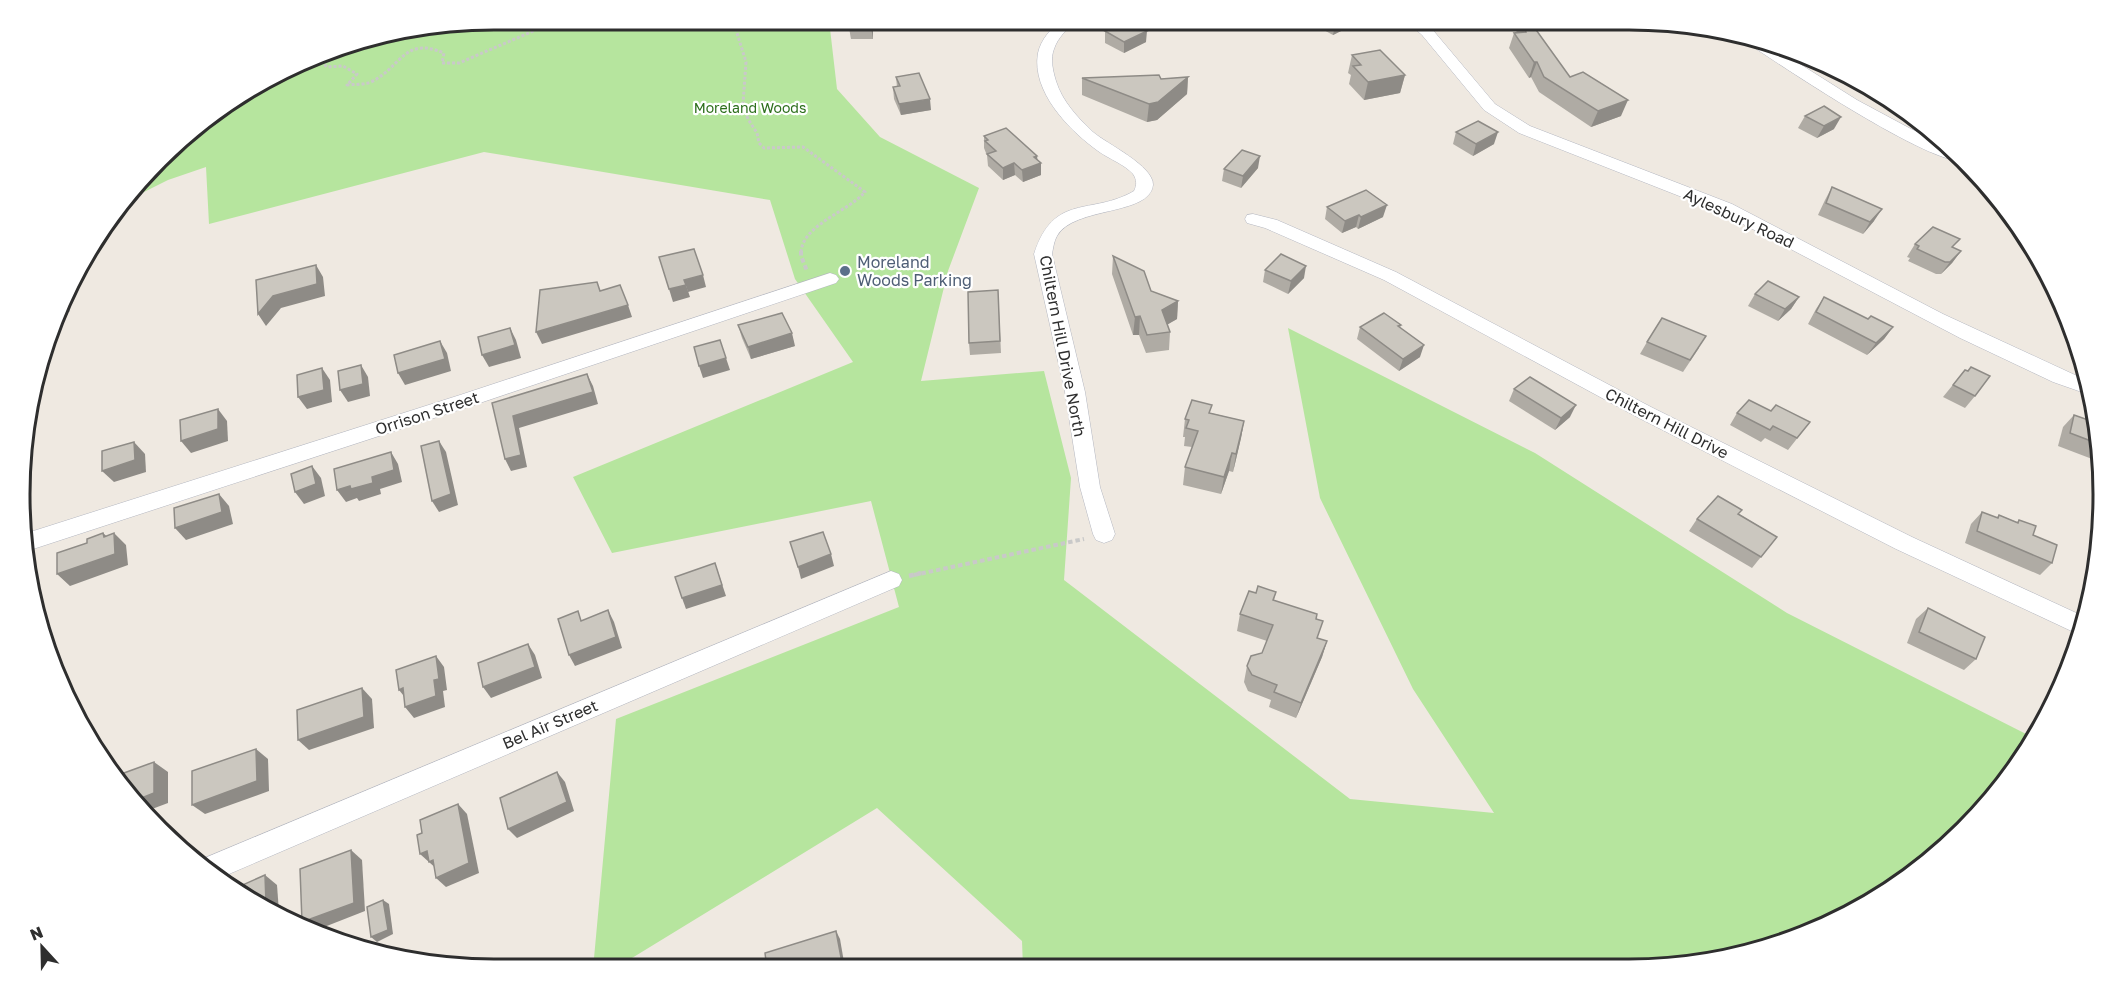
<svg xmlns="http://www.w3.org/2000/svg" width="2123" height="989" viewBox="0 0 2123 989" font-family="'Golos Text',sans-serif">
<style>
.green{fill:#b6e59e}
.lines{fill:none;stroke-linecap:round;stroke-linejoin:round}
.street-casing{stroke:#b4b7c1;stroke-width:1}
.path-far2{stroke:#c9c9c9;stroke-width:3;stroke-dasharray:3 2;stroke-linecap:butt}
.path-far1{stroke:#c9c9c9;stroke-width:4;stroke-dasharray:4.5 3;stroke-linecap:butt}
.path{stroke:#c9c9c9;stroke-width:4.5;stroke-dasharray:5 4;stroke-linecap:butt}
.street{fill:#fff;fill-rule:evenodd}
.wall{fill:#afaba4}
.shaded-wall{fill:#8e8b86}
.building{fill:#cbc7bf;stroke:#8e8b86;stroke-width:1.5}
.service-dot{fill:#5c6f8a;stroke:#fff;stroke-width:2}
.labels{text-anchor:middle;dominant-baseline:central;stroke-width:4.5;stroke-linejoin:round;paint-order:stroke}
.far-park-label{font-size:14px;fill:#2c6e1b;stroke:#fff}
.street-label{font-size:16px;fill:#2e2e2e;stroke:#fff}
.service-label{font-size:16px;fill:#4e5e75;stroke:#fff;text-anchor:start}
.rim{fill:none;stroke:#2e2e2e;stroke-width:3}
</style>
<rect width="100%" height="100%" fill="#efe9e1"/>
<!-- green -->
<polygon class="green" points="495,20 829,20 837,89 880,137 979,188 948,271 921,381 1044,371 1071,478 1064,580 1350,799 1494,813 1413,689 1320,498 1288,328 1535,453 1787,613 2032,737 2005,784 1917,872 1810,933 1691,965 1023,968 1022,941 877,808 614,969 593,969 616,719 899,607 871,501 612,553 573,477 853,362 795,279 770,200 484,152 209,224 206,167 168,180 128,200 205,118 341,45"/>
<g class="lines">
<defs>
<g id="street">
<path d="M 1061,20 L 1075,20 C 1067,30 1058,37 1054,49 C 1050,59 1053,71 1056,81 C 1062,101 1078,118 1093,132 C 1107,144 1154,166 1153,185 C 1150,216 1074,206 1057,236 C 1054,241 1053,249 1052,254 L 1085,392 L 1100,487 L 1115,534 L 1112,540 L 1104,543 L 1096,540 L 1093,534 L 1080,487 L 1065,392 L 1034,254 C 1054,192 1091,216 1134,191 C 1137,185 1137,180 1133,174 C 1124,164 1109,159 1098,151 C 1070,131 1031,92 1038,53 C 1041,39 1051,29 1061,20 Z"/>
<polygon points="1405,20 1420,20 1432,29 1495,104 1530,126 1732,204 1943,314 2088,381 2093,396 2053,382 1960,338 1720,212 1519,133 1484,110 1422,35"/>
<path d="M 1742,35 L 1765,42 L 1857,100 L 1911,129 L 1950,147 L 1966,161 C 1933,168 1777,63 1743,40 Z"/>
<polygon points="1253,214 1277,220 1396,272 1651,407 1912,537 2085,617 2080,635 1896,549 1637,417 1384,280 1265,228 1247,223 1245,219 1247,215"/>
<polygon points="830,273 836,275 839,279 836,283 474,405 24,552 24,534 460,395"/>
<polygon points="891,571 899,574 902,580 899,586 222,877 199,862 200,860"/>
</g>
</defs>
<!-- street casing -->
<use href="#street" class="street-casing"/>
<!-- path-far2 -->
<g class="path-far2">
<path d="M 730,20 L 736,30 L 746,62 L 743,104 L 748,119 L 757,133 L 759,143 L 764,148 L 803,147 L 865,192 C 847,212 803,225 801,252"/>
<path d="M 317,58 L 327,67 L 343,66 L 357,74 L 347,85 C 355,84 363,85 371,82 C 402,67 403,36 444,53 L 442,63 L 459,63 L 559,20"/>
</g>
<!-- path-far1 -->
<g class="path-far1">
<polyline points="801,251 801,256 807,271"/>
<polyline points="914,575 1084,539"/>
</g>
<!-- path -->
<polyline class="path" points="909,576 921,573"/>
<!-- street -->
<use href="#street" class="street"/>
</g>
<!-- wall -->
<g class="wall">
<polygon points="850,20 873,20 873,39 851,39 849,28"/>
<polygon points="1305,20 1356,20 1355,24 1333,35"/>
<polygon points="1449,20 1484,20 1458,26"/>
<polygon points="1520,20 1529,20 1570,77 1621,116 1591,127 1539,92 1531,77 1529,78 1509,48 1514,33 1516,33"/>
<polygon points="1105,31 1146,42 1124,53 1105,43"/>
<polygon points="1352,55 1405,75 1400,93 1364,100 1349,84 1351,75 1348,73"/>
<polygon points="896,77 931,110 901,115 894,99 893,87 897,87"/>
<polygon points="1188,77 1187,94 1157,120 1147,122 1082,95 1082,78 1161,79"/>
<polygon points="1805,116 1834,129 1817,138 1798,128"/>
<polygon points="1456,132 1494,144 1473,156 1453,144"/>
<polygon points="984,136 1037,156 1041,175 1023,182 1015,175 1003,180 988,166 987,155 986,153 984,148"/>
<polygon points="1258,168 1241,188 1222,181 1224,169"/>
<polygon points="1832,187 1874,221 1863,234 1818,215 1825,200"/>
<polygon points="1327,207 1383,217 1358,229 1356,227 1342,233 1325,219"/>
<polygon points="2018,224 2024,231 2031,244 2016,226"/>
<polygon points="1915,244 1953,248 1961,251 1952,263 1941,274 1936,274 1908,261 1910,258 1907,257"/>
<polygon points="1113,256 1151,291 1178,301 1177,319 1167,324 1170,332 1169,350 1146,353 1139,335 1133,335 1112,274"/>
<polygon points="1265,270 1304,278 1288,294 1263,282"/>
<polygon points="998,290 1001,353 970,355 969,343"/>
<polygon points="1755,294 1799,297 1791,309 1778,321 1748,306"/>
<polygon points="1824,297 1868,319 1893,327 1884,339 1867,355 1808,324 1816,309"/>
<polygon points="738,325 795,346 751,359 742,338"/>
<polygon points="1401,325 1400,328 1420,357 1399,371 1357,339 1360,327"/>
<polygon points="1647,342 1699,348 1683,372 1640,354"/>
<polygon points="1965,370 1975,396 1965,408 1943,397"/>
<polygon points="1514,389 1570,417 1555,430 1509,401"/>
<polygon points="1771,411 1810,422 1788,450 1765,438 1761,442 1730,425 1737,413"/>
<polygon points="1211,413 1244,421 1241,438 1233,472 1229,471 1221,494 1183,485 1185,467 1192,447 1184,446 1185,437 1183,437 1185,419"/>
<polygon points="2074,415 2097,423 2100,462 2058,446 2063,427"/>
<polygon points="1982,512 1996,518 1999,515 2017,522 2019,520 2033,535 2052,563 2040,575 1965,543 1971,524"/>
<polygon points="1739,514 1777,537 1752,568 1689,531 1697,519"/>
<polygon points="1276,592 1274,600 1316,619 1318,638 1327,641 1322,657 1296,718 1269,707 1271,700 1248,691 1244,682 1247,666 1262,653 1267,641 1237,631 1240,614 1256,593"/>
<polygon points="1928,608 1976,659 1964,670 1907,643 1916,619"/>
</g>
<!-- shaded-wall -->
<g class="shaded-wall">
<polygon points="871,20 873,20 873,39 871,27"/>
<polygon points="1336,20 1356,20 1355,24 1333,35"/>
<polygon points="1459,20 1484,20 1458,26"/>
<polygon points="1147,31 1146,42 1124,53 1124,42"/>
<polygon points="1534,62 1537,62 1531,77 1529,78"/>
<polygon points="1405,75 1400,93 1364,100 1368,82"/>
<polygon points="1188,77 1187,94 1157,120 1147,122 1149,104"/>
<polygon points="930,99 931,110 901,115 899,104"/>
<polygon points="1628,100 1621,116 1591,127 1598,111"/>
<polygon points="1841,117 1834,129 1817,138 1824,126"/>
<polygon points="1498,132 1494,144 1473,156 1476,144"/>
<polygon points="1037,156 1037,164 1041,163 1041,175 1023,182 1022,170 1034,157"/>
<polygon points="1260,156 1258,168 1241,188 1243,176"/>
<polygon points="1014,163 1015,175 1003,180 1003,168"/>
<polygon points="1387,205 1383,217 1358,229 1361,217"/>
<polygon points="1882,209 1874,221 1863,234 1870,222"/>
<polygon points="1359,215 1356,227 1342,233 1345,221"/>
<polygon points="1961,251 1952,263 1941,274 1950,262"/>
<polygon points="316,265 323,277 325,296 281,308 266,326 258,314 273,296"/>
<polygon points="1306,266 1304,278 1288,294 1291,281"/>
<polygon points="703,275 706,287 688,292 684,280"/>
<polygon points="686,285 690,297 673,302 669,289"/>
<polygon points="1799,297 1791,309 1778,321 1785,309"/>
<polygon points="1178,301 1177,319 1160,329 1162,310"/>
<polygon points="61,302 70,311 52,325 56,313"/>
<polygon points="628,305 632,317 542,344 536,332"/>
<polygon points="1140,316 1139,335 1133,335 1135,317"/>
<polygon points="1893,327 1884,339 1867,355 1876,343"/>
<polygon points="510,328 516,340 521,358 489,367 482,355"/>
<polygon points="792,333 795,346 751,359 748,347"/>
<polygon points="440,341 447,353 451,371 405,385 398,373"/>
<polygon points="1424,345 1420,357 1399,371 1403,359"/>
<polygon points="726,358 730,370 703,378 699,366"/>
<polygon points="361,365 368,377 370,396 348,402 340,390"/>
<polygon points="322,368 330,380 332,402 307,409 298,397"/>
<polygon points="587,374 593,386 598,404 519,428 527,467 511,471 505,459 513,416"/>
<polygon points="1576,405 1570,417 1555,430 1561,418"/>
<polygon points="218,409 227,421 228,441 191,453 181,441"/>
<polygon points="1244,421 1241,438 1233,472 1236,454"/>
<polygon points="439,441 446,452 458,505 439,512 432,501"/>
<polygon points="134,442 145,454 146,472 114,482 102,471"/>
<polygon points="391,452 398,464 402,482 380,489 381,494 359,501 357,498 346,502 337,490 372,477"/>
<polygon points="1232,453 1229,471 1221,494 1224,477"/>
<polygon points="312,466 321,478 325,496 304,504 295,492"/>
<polygon points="219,494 229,506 233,524 186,540 175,528"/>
<polygon points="103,533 115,544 114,533 126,545 128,565 70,586 57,574 104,537"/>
<polygon points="831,554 834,566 801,579 798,567"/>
<polygon points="715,563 726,596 686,609 682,598"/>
<polygon points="608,610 614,622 622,648 575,666 569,655"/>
<polygon points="1327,641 1322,657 1296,718 1301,703"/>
<polygon points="528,644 535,655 542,678 491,698 483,687"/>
<polygon points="436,656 444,667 447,690 443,691 445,707 414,718 405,707 434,680"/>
<polygon points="362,688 372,699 374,728 309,750 298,740"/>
<polygon points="403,688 408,701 399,690"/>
<polygon points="256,749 268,759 269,791 205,814 192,805"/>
<polygon points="154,762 168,772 168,803 144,812 134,801"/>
<polygon points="557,772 565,782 574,811 517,838 508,829"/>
<polygon points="458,804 467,814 479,873 446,887 436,878"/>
<polygon points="351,850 362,860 365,911 314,931 302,922"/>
<polygon points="427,851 437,861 439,871 420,854"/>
<polygon points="265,875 277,885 279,912 266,904"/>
<polygon points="383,900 389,904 393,934 377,942 371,937"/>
<polygon points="836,931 840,939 845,968 842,968"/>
</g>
<!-- building -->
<g class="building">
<polygon points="850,20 871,20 871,27 849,28"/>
<polygon points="1522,20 1529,20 1570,77 1583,72 1628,100 1598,111 1544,77 1537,62 1534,62 1514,33 1526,32"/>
<polygon points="1127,21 1147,31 1124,42 1105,31"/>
<polygon points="1380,50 1405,75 1368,82 1353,66 1361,65 1352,55"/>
<polygon points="919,73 930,99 899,104 893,87 900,86 896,77"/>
<polygon points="1159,75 1161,79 1188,77 1158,102 1149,104 1082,78"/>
<polygon points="1824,106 1841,117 1824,126 1805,116"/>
<polygon points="1478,121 1498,132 1476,144 1456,132"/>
<polygon points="1006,128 1037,156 1034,157 1041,163 1022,170 1014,163 1003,168 987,154 996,151 985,141 988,140 984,136"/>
<polygon points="1242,150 1260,156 1243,176 1224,169"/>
<polygon points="1832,187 1882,209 1870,222 1826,203"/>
<polygon points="1366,190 1387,205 1361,217 1359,215 1345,221 1327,207"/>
<polygon points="1933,227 1960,239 1952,247 1961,251 1950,262 1945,262 1917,249 1919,246 1915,244"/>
<polygon points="694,249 703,275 684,280 686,285 669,289 659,257"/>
<polygon points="1281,254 1306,266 1291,281 1265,270"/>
<polygon points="1113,256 1144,271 1151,291 1178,301 1162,310 1170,332 1147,335 1140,316 1135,317"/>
<polygon points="316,265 317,284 273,296 258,314 256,280"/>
<polygon points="1768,281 1799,297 1785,309 1755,294"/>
<polygon points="597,282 600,291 620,285 628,305 536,332 540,290"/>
<polygon points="998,290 1000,341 969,343 968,292"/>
<polygon points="1824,297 1868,319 1871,316 1893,327 1876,343 1816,312"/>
<polygon points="782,313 792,333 748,347 738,325"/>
<polygon points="1384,313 1401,325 1398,326 1424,345 1403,359 1360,327"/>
<polygon points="1662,318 1706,336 1690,360 1647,342"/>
<polygon points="510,328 515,345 482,355 478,337"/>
<polygon points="720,340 726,358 699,366 694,347"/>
<polygon points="440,341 445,359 398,373 394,355"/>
<polygon points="361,365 363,384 340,390 338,371"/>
<polygon points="1971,367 1990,376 1975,396 1953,385 1965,370 1968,371"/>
<polygon points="322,368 324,390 298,397 297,375"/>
<polygon points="587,374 593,392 513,416 521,455 505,459 492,403"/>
<polygon points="1530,377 1576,405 1561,418 1514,389"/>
<polygon points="1192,400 1212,405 1209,413 1244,421 1236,454 1232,453 1224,477 1185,467 1198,431 1186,428 1189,420 1185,419"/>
<polygon points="1749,400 1771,411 1776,405 1810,422 1797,438 1773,426 1770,430 1737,413"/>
<polygon points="218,409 218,429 181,441 180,420"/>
<polygon points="2074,415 2097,423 2099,444 2070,433"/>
<polygon points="439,441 451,494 432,501 421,446"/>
<polygon points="134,442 135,460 102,471 102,451"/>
<polygon points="391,452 394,470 372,477 373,483 351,489 350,486 337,490 334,469"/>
<polygon points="312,466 316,484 295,492 291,474"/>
<polygon points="219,494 222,512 175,528 174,508"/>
<polygon points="1718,496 1742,510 1738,514 1777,537 1761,557 1697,519"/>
<polygon points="1982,512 1998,518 1999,515 2018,523 2019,520 2036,526 2033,535 2057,545 2052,563 1977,531"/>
<polygon points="823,532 831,554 798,567 790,542"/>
<polygon points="103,533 104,537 114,533 115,554 57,574 57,553 87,543 87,539"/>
<polygon points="715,563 722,585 682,598 675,577"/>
<polygon points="1258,586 1276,592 1273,600 1317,614 1316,619 1323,621 1317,638 1327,641 1301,703 1274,692 1277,685 1252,675 1247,666 1251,656 1262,653 1273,625 1240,614 1249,591 1256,593"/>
<polygon points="1928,608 1985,637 1976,659 1919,632"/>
<polygon points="608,610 616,637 569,655 558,619 578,611 581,621"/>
<polygon points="528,644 535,667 483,687 478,663"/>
<polygon points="436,656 439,679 434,680 436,696 405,707 403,688 399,690 396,670"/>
<polygon points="362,688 364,717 298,740 297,710"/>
<polygon points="256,749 257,781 192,805 192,771"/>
<polygon points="154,762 154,793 134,801 117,783 113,777"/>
<polygon points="557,772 567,802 508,829 500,798"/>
<polygon points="458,804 469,863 436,878 433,860 429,862 427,851 420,854 417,835 422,833 420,820"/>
<polygon points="351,850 354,903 302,922 300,869"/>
<polygon points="265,875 266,904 238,887"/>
<polygon points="383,900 388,930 371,937 367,907"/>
<polygon points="836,931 843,968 767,969 765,953"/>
</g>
<!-- markers -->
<circle class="service-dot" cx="845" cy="271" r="6"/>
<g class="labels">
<!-- far-park labels -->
<g class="far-park-label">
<text x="750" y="107">Moreland Woods</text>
</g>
<!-- street labels -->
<g class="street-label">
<text transform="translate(1739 218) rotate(25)">Aylesbury Road</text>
<text transform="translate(1063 346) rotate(79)">Chiltern Hill Drive North</text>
<text transform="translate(427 413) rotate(-18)">Orrison Street</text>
<text transform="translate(1667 423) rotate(27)">Chiltern Hill Drive</text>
<text transform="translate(550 724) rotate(-23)">Bel Air Street</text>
</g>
<!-- service labels -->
<g class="service-label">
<text x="857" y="262">Moreland<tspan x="857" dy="18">Woods Parking</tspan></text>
</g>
</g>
<!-- crop -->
<path d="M0 0H2123V989H0ZM494 30H1629A464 464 0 0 1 2093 494V495A464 464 0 0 1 1629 959H494A464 464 0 0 1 30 495V494A464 464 0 0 1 494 30Z" fill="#fff" fill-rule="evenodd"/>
<path class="rim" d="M494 30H1629A464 464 0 0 1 2093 494V495A464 464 0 0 1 1629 959H494A464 464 0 0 1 30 495V494A464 464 0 0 1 494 30Z"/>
<!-- north arrow -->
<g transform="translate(42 947) rotate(338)" stroke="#ffffff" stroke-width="4.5" paint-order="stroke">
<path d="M0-4.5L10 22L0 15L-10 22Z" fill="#2e2e2e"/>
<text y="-9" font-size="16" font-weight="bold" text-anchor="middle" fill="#2e2e2e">N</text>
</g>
</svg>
